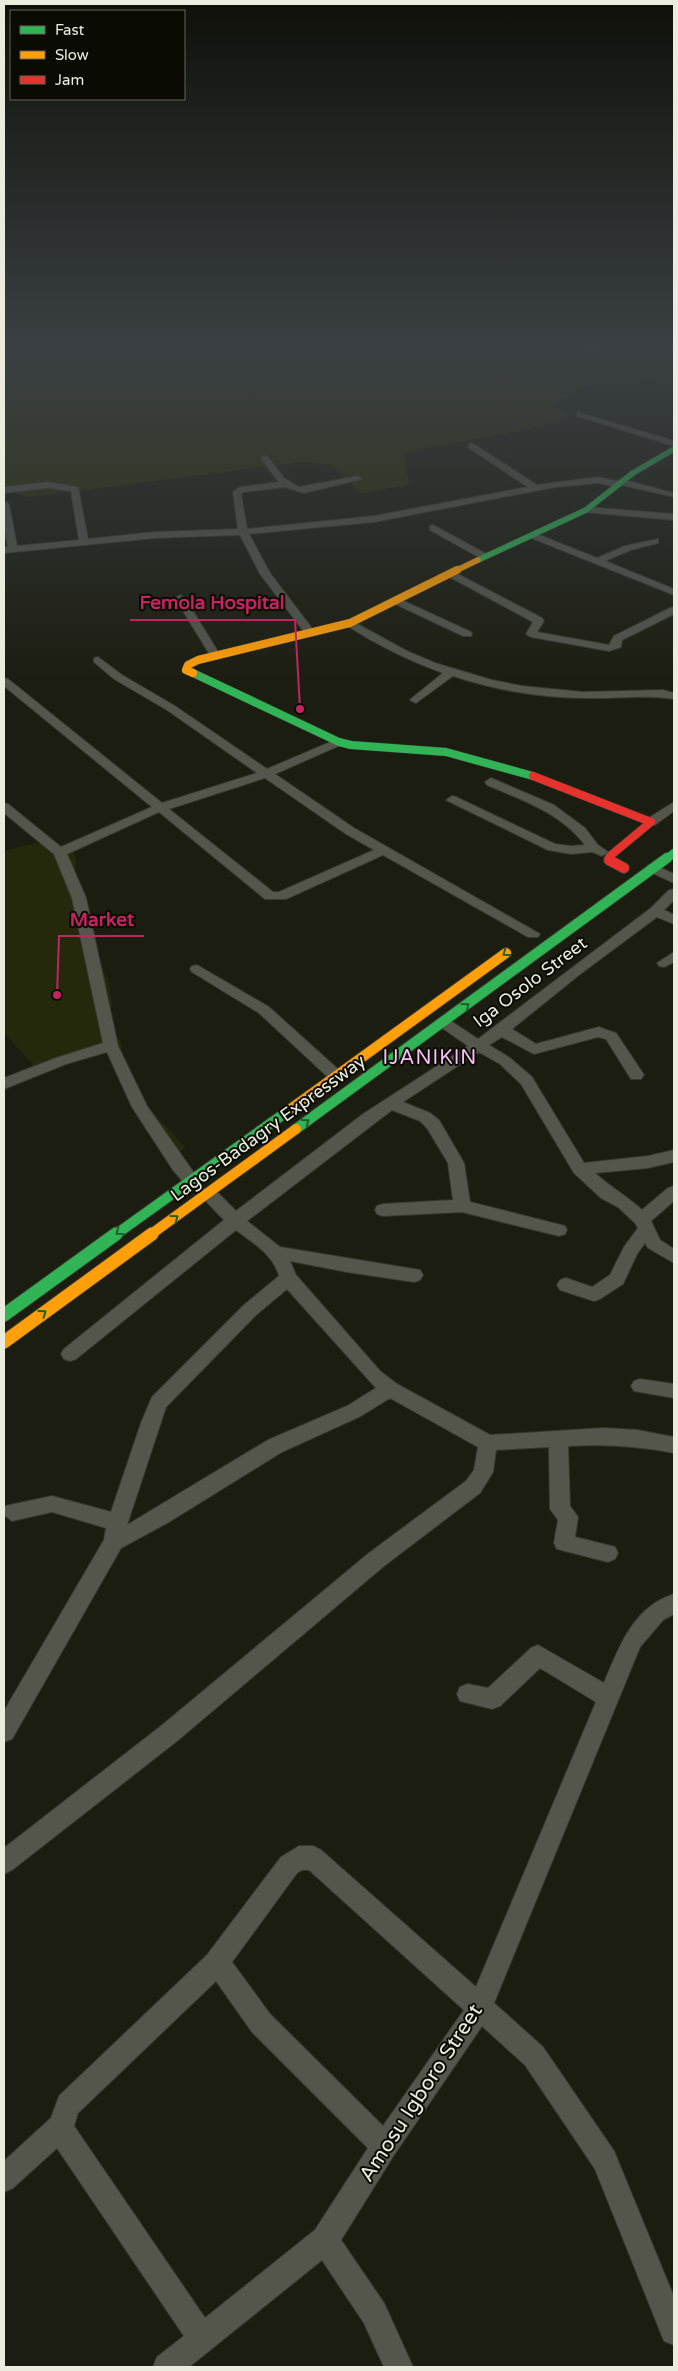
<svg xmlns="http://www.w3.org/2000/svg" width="678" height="2371" viewBox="0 0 678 2371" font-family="'Varela Round',sans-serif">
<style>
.built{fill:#25290c}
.green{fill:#2a2f08}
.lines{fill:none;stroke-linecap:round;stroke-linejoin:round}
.street-casing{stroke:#373930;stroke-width:2}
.fast-far3-casing{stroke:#373930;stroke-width:7}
.fast-far2-casing{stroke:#373930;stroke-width:9}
.fast-far1-casing{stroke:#373930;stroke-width:12}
.fast-casing{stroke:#373930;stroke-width:15}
.slow-far3-casing{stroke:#373930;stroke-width:7}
.slow-far2-casing{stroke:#373930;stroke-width:9}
.slow-far1-casing{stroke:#373930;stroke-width:12}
.slow-casing{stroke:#373930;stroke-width:15}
.jam-far1-casing{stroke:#373930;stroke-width:9}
.jam-casing{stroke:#373930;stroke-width:12}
.street{fill:#54564c;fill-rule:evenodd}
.fast-far3{stroke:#30b455;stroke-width:5.5}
.fast-far2{stroke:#30b455;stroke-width:8}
.fast-far1{stroke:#30b455;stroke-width:10}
.fast{stroke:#30b455;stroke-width:13}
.slow-far3{stroke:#ff9f0a;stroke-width:5.5}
.slow-far2{stroke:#ff9f0a;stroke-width:8}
.slow-far1{stroke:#ff9f0a;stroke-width:10}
.slow{stroke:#ff9f0a;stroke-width:13}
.jam-far1{stroke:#e5322d;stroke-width:8}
.jam{stroke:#e5322d;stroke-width:10}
.oneway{stroke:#1d602c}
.labels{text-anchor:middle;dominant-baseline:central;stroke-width:4;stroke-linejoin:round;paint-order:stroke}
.street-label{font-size:18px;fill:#eaedde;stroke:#0a0b03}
.quarter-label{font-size:20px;letter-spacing:1px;fill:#f8bef7;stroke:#0a0b03}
.near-street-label{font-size:21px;fill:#eaedde;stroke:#0a0b03}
.leader{fill:none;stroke:#c42362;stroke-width:2}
.callout-dot{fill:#c42362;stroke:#0a0b03;stroke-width:2}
.callout-label{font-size:19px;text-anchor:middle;font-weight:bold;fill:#c42362;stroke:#0a0b03;stroke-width:4;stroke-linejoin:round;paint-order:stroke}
</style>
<rect width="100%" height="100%" fill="#1c1d11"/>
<!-- built -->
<polygon class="built" points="34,843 72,848 76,859 75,873 86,895 95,945 109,986 112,1004 109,1025 121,1042 121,1053 142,1100 185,1147 170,1160 116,1054 105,1053 46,1069 4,1090 4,1085 33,1065 4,1032 4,851"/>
<!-- green -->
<polygon class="green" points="4,351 578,351 616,361 616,357 603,351 674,351 674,387 650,380 589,386 553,404 571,419 510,433 404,452 409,485 361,493 331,465 303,462 28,497 4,490"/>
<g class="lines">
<defs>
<g id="street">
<polygon points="577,412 674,441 674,446 577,416"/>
<polygon points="472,443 537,485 598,477 617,481 621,479 674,493 674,497 622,485 618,487 598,483 556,487 374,522 249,534 270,573 314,631 309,634 305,633 260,574 240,535 155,538 4,553 4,547 8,547 4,527 4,501 9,504 17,546 79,540 71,491 48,488 4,493 4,487 48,482 78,487 88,539 155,532 238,529 233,492 240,487 279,482 261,459 265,456 268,457 284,478 299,487 358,476 362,479 304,493 285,487 243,492 241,494 247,529 374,516 528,487 469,448 469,444"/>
<polygon points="586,507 674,514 674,520 583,512 583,508"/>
<polygon points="433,525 488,555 490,557 482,559 430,530 430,526"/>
<polygon points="532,532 597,558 625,546 658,539 658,543 631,550 605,561 674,589 674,595 529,537 527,535"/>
<polygon points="446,571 452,571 542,618 544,621 537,632 609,645 614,636 670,608 674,607 674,614 622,640 621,647 609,651 531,637 526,634 533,622 446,575"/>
<polygon points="180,595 185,598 220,655 219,657 211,657 210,655 175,598"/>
<polygon points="395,597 471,632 472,634 471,636 463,636 391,602 390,600"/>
<path d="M 350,620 L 407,651 L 435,663 L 492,680 L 522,686 L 583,692 L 663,690 L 674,693 L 674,699 C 644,694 616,699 586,698 C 542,698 495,690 453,676 L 416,703 L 410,700 L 412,698 L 443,673 C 409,661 377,645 346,625 L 346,621 Z"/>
<path d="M 98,657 L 122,675 L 175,706 L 267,769 L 335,740 L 343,740 L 343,744 L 275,774 L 354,828 L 540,934 L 538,937 L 528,937 L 383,855 L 286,899 L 265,899 L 159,812 L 67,854 L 86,898 L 118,1046 L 147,1106 L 199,1180 L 197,1184 L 185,1184 L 173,1170 L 132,1107 L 107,1052 L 66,1064 L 4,1089 L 4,1078 L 56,1058 L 103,1043 L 72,898 L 54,854 L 4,813 L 4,803 L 8,804 L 61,847 L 152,807 L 4,686 L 4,678 L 8,679 L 162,803 L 257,773 L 167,710 L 114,679 L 94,662 L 94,658 ZM 265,778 L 346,834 L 374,850 L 279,892 L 273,892 L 169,809 Z"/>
<path d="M 491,778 L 554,805 L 585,828 L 598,845 L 608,852 L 602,856 L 592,852 L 571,854 L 548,850 L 446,800 L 452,796 L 456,797 L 555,844 L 571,846 L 585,845 C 561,813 522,800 487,785 L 485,782 Z"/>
<polygon points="674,802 674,811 655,825 647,825 645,822 647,819"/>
<polygon points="653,864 674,874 674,883 648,871 647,868 648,865"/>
<path d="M 674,889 L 674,900 L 664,910 L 674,915 L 674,924 L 657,917 L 579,975 L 512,1029 L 536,1044 L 599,1027 L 604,1029 L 616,1033 L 644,1075 L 641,1079 L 631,1079 L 606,1039 L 598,1037 L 534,1054 L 502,1037 L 489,1045 L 510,1058 L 532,1077 L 584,1163 L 648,1156 L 674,1150 L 674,1162 L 648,1168 L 595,1173 C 610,1187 627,1196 642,1210 L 668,1188 L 674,1186 L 674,1201 L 651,1221 L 660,1240 L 674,1249 L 674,1263 L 648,1248 L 645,1243 L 637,1254 L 623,1284 L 600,1299 L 594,1301 L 560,1290 L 557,1285 L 560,1280 L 566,1278 L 592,1287 L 610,1275 L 624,1247 L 638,1228 L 635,1223 L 618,1207 L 601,1198 L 574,1173 L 521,1084 L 500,1064 L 479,1052 L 403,1102 L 430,1113 L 439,1120 L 464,1163 L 470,1202 L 565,1226 L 567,1230 L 565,1234 L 559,1236 L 462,1212 L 383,1216 L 377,1214 L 375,1210 L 377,1206 L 383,1204 L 453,1200 L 448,1163 L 427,1128 L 420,1121 L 392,1110 L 247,1221 L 280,1247 L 420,1270 L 423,1275 L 420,1280 L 414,1282 L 347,1272 L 290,1261 L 296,1275 L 380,1371 L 397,1384 L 490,1435 L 604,1428 L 637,1430 L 674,1437 L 674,1453 C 638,1446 605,1444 568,1446 L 570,1506 L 578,1517 L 575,1537 L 615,1547 L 618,1553 L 615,1559 L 608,1562 L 557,1549 L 554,1543 L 558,1520 L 550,1509 L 549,1447 L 496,1450 L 493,1472 L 480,1493 L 384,1566 L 177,1741 L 12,1870 L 4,1874 L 4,1848 L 161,1726 L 369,1553 L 466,1481 L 474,1470 L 478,1447 L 390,1398 L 361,1416 L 282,1452 L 169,1522 L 121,1548 L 12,1739 L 4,1742 L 4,1711 L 104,1540 L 106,1528 L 52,1512 L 12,1521 L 4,1515 L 5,1506 L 52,1496 L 111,1512 L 141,1423 L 152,1397 L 244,1305 L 279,1276 C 273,1254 253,1243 236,1230 L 76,1359 L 70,1361 L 64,1359 L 61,1354 L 64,1349 L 224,1220 L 202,1197 L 200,1193 L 202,1189 L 214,1189 L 236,1211 L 363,1114 L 468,1046 L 438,1025 L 436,1022 L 438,1019 L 448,1019 L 478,1039 L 651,908 L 669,890 ZM 287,1289 L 376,1388 L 347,1406 L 268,1440 L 127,1525 L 166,1407 L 256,1315 Z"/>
<polygon points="674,952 674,962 664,967 659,966 657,963"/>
<polygon points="197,965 269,1007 340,1071 343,1075 340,1079 330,1079 259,1013 192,972 190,969 192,966"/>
<polygon points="640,1379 674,1384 674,1398 634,1391 631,1386 634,1381"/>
<path d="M 674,1594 L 674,1614 L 663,1620 L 640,1647 L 494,2003 L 543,2047 L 614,2151 L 674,2297 L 674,2345 L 664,2341 L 595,2169 L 525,2065 L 482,2026 L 394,2155 L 341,2240 L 384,2303 L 413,2367 L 384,2367 L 364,2323 L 322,2260 L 189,2367 L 153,2367 L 157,2357 L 184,2336 L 57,2148 L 13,2188 L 4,2192 L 4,2161 L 51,2118 L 59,2096 L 207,1955 L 281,1857 L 299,1846 L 313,1846 L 321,1850 L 476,1987 L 596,1702 L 540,1668 L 500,1706 L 492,1709 L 460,1701 L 457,1694 L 460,1687 L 468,1684 L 488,1688 L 531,1648 L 538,1645 L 604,1683 C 619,1647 633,1607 674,1594 ZM 302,1870 L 309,1870 L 464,2010 L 383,2126 L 270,2014 L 232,1962 L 297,1873 ZM 216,1981 L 252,2032 L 368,2148 L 315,2230 L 205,2318 L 74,2126 L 78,2113 Z"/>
</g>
<polyline id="fast-far3" points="478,560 586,510 633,473 674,449"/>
<g id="fast-far2">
<polyline points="193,673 339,742 351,745 446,752 533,776"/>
<polyline points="666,859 674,853"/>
</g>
<g id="fast-far1">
<polyline points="296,1129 667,858"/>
<polyline points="115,1235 292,1108"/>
</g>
<polyline id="fast" points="4,1315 116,1234"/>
<polyline id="slow-far3" points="455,571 478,560"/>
<polyline id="slow-far2" points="193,673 186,670 188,665 198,660 350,623 457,570"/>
<g id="slow-far1">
<polyline points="292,1108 506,953"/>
<polyline points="150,1235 296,1129"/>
</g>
<polyline id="slow" points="4,1342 152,1234"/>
<polyline id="jam-far1" points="533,776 651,822 610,856 609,859"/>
<polyline id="jam" points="610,858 609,860 624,868"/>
</defs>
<!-- street casing -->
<use href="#street" class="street-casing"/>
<!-- fast-far3 casing -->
<use href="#fast-far3" class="fast-far3-casing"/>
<!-- fast-far2 casing -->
<use href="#fast-far2" class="fast-far2-casing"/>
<!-- fast-far1 casing -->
<use href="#fast-far1" class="fast-far1-casing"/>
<!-- fast casing -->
<use href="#fast" class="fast-casing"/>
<!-- slow-far3 casing -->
<use href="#slow-far3" class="slow-far3-casing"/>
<!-- slow-far2 casing -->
<use href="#slow-far2" class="slow-far2-casing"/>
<!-- slow-far1 casing -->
<use href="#slow-far1" class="slow-far1-casing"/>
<!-- slow casing -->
<use href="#slow" class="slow-casing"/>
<!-- jam-far1 casing -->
<use href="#jam-far1" class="jam-far1-casing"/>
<!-- jam casing -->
<use href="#jam" class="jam-casing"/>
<!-- street -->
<use href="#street" class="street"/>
<!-- fast-far3 -->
<use href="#fast-far3" class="fast-far3"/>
<!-- fast-far2 -->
<use href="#fast-far2" class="fast-far2"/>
<!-- fast-far1 -->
<use href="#fast-far1" class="fast-far1"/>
<!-- fast -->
<use href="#fast" class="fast"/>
<!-- slow-far3 -->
<use href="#slow-far3" class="slow-far3"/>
<!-- slow-far2 -->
<use href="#slow-far2" class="slow-far2"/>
<!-- slow-far1 -->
<use href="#slow-far1" class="slow-far1"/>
<!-- slow -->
<use href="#slow" class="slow"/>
<!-- jam-far1 -->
<use href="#jam-far1" class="jam-far1"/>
<!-- jam -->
<use href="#jam" class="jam"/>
</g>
<!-- one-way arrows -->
<defs><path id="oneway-chevron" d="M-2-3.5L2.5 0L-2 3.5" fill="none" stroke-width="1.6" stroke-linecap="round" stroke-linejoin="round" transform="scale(1.25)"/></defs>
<g class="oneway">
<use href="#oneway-chevron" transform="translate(506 953) rotate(144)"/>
<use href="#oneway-chevron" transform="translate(466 1006) rotate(-36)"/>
<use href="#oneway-chevron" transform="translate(306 1122) rotate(-36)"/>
<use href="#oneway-chevron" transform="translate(175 1218) rotate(-36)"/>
<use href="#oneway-chevron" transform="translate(119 1232) rotate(144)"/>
<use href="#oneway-chevron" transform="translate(43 1313) rotate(-36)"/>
</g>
<!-- sky -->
<linearGradient id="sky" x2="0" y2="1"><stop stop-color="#0f1009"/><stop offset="0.51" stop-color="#3a4043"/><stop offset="1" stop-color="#3a4043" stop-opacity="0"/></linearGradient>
<rect width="678" height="683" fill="url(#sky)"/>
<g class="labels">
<!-- street labels -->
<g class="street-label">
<text transform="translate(530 982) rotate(-37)">Iga Osolo Street</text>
<text transform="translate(268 1128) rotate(-36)">Lagos-Badagry Expressway</text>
</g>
<!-- quarter labels -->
<g class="quarter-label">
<text x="430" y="1058">IJANIKIN</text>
</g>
<!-- near-street labels -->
<g class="near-street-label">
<text transform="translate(421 2093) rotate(-57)">Amosu Igboro Street</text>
</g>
</g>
<!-- callouts -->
<path class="leader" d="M300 709L295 620H130M57 995L59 936H144"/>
<g class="callout-dot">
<circle cx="300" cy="709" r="5"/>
<circle cx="57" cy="995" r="5"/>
</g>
<g class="callout-label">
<text x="212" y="609">Femola Hospital</text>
<text x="102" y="926">Market</text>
</g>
<!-- border -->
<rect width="678" height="2371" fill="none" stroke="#eaedde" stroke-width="10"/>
<!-- legend -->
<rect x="10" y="10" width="175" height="90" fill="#0a0b03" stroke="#64655b"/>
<rect x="20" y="26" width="25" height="8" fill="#30b455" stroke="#64655b"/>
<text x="55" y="35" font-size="15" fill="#eaedde">Fast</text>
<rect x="20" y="51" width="25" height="8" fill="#ff9f0a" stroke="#64655b"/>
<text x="55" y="60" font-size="15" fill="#eaedde">Slow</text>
<rect x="20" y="76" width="25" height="8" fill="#e5322d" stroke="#64655b"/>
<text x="55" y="85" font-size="15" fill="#eaedde">Jam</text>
</svg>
